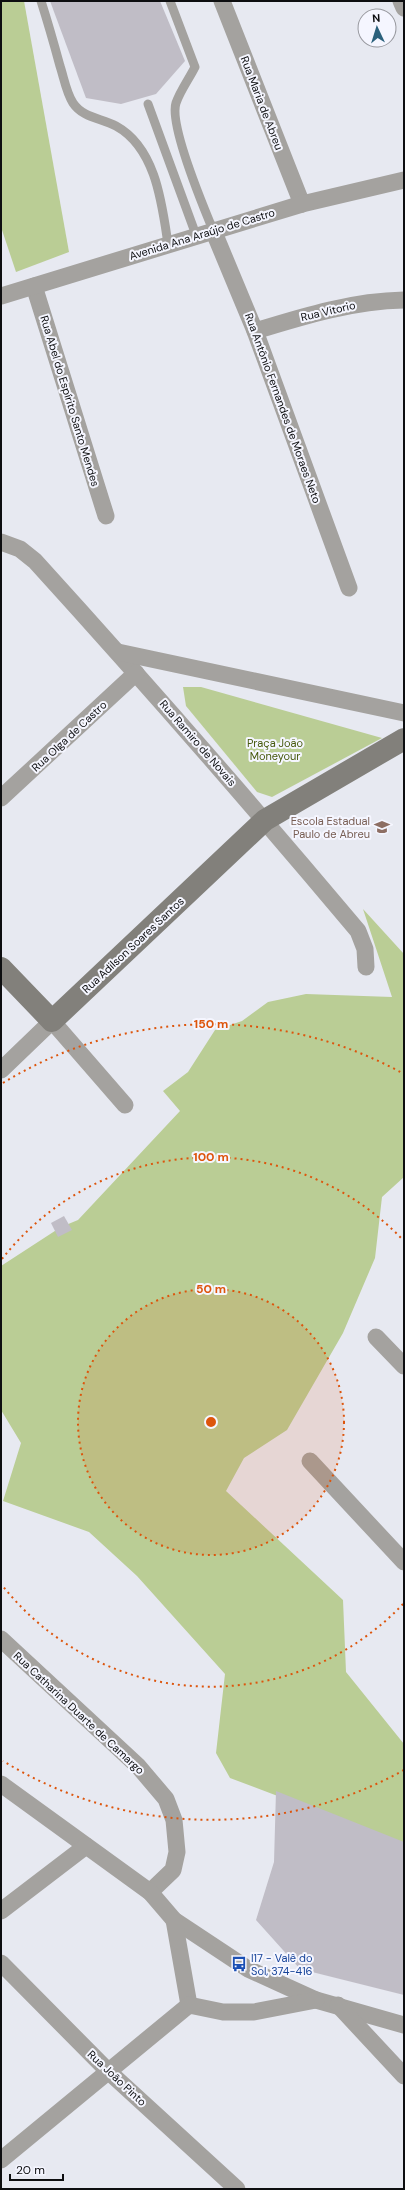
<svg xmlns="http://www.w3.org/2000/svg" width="405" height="2190" viewBox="0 0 405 2190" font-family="'DM Sans',sans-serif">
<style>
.green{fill:#bacd95}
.building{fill:#c0bdc6}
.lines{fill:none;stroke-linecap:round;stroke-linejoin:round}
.lane{stroke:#a4a29f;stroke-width:9}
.street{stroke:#a4a29f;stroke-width:17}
.secondary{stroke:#82807b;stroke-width:22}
.ring{fill:none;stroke:#dd550c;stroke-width:2;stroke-dasharray:2 4}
.labels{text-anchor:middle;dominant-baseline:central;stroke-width:4;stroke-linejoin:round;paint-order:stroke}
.street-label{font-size:11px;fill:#0d0e10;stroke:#f5f6ff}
.park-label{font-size:11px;fill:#475a0e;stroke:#f5f6ff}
.education-label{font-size:11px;fill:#785e54;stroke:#f5f6ff;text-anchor:end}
.transit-label{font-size:11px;fill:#164399;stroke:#f5f6ff;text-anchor:start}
.centre{fill:#dd550c;stroke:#f5f6ff;stroke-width:2}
.ring-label{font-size:12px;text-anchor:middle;font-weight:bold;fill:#dd550c;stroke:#f5f6ff;stroke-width:4;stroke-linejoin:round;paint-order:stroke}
</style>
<rect width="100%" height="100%" fill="#e7e9f1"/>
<!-- green -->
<g class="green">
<polygon points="1,1 24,1 69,252 16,272 1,227"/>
<polygon points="183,687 201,687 382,738 272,797 257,792 186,706"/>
<polygon points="363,909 404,954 404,1177 382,1197 375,1258 343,1333 287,1430 244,1458 226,1491 343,1600 346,1672 404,1744 404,1844 230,1778 216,1753 225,1674 137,1576 89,1532 3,1501 21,1443 1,1410 1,1266 61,1227 78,1220 180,1111 163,1091 188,1072 215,1030 242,1021 268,1002 306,994 392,997"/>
</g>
<!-- building -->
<g class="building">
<polygon points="50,1 160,1 185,61 156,94 121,104 86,98"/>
<polygon points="64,1216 72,1230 58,1237 51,1223"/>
<polygon points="276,1791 404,1842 404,1995 300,1969 256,1920 274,1862"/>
</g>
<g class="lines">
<!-- lane -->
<g class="lane">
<path d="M 41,1 C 48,23 54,44 60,66 C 64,78 66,92 73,103 C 83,118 101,118 116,126 C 156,148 162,204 168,244"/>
<path d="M 170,1 L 195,67 C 189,79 180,91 176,103 C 169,124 203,206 213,230"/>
<polyline points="148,104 196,235"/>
</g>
<!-- street -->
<g class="street">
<polyline points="222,1 302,204"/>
<polyline points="401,1 404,8"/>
<polyline points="213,230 255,331 349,588"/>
<polyline points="34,286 106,516"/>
<polyline points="1,296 302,204 404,180"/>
<path d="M 255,331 C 304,316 352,301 404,300"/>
<path d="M 1,542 L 20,549 L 35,561 C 145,682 253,806 358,931 L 365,949 L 366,967"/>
<polyline points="118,652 404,713"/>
<polyline points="1,798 136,673"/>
<polyline points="1,1070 52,1021 125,1105"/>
<polyline points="376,1337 404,1366"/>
<polyline points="310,1461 404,1562"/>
<polyline points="1,1639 138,1766 166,1799 174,1820 177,1852 173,1870 150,1892"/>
<polyline points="1,1784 150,1892 174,1920 248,1969 316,2000 404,2025"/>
<polyline points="1,1911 86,1846"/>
<polyline points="174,1920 189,2005"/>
<polyline points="1,1963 108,2071 237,2189"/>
<polyline points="338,2005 404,2076"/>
<polyline points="1,2160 189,2005 223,2012 254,2012 316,2000"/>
</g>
<!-- secondary -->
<polyline class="secondary" points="1,968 52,1021 265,820 404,739"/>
</g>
<!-- distance rings -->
<circle cx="211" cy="1422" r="133" fill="#dd550c" fill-opacity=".12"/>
<g class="ring">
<circle cx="211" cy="1422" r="133"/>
<path d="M403 1604A265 265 0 0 1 2 1585M2 1259A265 265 0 0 1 403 1240"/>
<path d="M404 1770A398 398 0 0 1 3 1761M3 1083A398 398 0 0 1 404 1074"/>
</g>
<!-- icons -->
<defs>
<symbol id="school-bare" viewBox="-9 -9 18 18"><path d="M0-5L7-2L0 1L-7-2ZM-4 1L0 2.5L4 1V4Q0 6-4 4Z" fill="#8d6e63" stroke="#f5f6ff" stroke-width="2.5" paint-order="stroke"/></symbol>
<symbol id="bus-bare" viewBox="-9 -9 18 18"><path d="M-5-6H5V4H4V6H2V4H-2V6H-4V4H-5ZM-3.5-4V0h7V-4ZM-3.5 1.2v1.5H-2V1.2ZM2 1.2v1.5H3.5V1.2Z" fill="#1a4fb4" stroke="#f5f6ff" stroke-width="2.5" paint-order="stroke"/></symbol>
</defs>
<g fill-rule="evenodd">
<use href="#school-bare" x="371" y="816" width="22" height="22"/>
<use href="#bus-bare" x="228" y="1953" width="22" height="22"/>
</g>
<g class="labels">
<!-- street labels -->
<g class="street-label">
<text transform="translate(262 103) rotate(69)">Rua Maria de Abreu</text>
<text transform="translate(202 234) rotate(-17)">Avenida Ana Araújo de Castro</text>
<text transform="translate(328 311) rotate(-13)">Rua Vitorio</text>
<text transform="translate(70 401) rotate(73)">Rua Abel do Espírito Santo Mendes</text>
<text transform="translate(283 408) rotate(70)">Rua Antônio Fernandes de Moraes Neto</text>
<text transform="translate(69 736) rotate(-43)">Rua Olga de Castro</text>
<text transform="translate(198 743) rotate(49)">Rua Ramiro de Novais</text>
<text transform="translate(133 945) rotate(-43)">Rua Adilson Soares Santos</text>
<text transform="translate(79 1713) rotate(43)">Rua Catharina Duarte de Camargo</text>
<text transform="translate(117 2078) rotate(43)">Rua João Pinto</text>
</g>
<!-- park labels -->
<g class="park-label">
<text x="275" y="743">Praça João<tspan x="275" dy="13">Moneyour</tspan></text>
</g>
<!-- education labels -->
<g class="education-label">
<text x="370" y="821">Escola Estadual<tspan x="370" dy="13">Paulo de Abreu</tspan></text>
</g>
<!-- transit labels -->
<g class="transit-label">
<text x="251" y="1958">I17 - Valê do<tspan x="251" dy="13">Sol, 374-416</tspan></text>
</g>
</g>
<circle cx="211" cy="1422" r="6" class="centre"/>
<g class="ring-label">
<text x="211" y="1028">150 m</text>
<text x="211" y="1161">100 m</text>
<text x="211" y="1293">50 m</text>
</g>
<!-- border -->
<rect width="405" height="2190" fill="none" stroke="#0d0e10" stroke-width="4"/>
<!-- north arrow -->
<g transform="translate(377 28) rotate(356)"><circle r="19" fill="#f5f6ff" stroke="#98999f"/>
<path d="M0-3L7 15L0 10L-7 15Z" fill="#2b617c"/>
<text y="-6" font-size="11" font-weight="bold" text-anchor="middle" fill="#0d0e10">N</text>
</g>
<!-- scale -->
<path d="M10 2174v6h53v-6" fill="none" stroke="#0d0e10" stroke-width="2"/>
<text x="16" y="2174" font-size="12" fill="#0d0e10" stroke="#f5f6ff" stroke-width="3" paint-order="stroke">20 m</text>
</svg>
